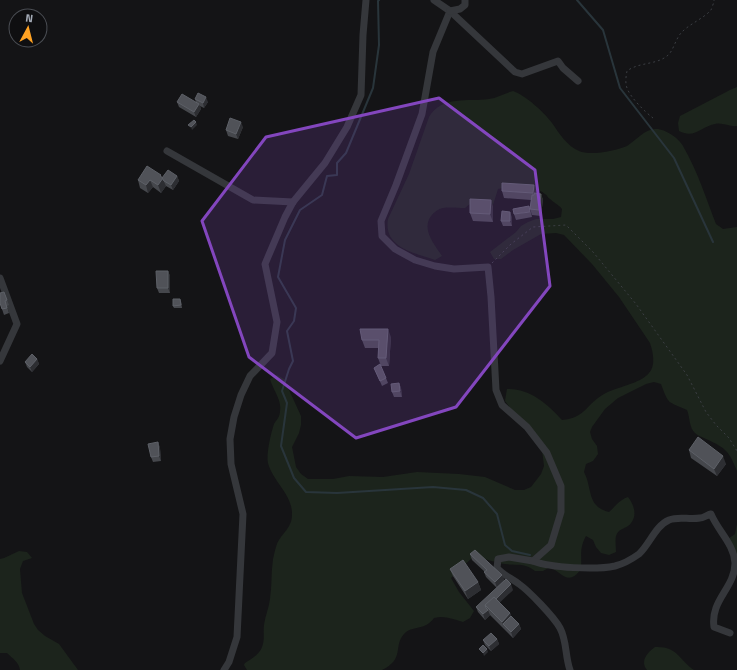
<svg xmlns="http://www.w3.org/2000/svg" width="737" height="670" viewBox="0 0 737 670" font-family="'Titillium Web',sans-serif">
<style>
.green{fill:#1c241c}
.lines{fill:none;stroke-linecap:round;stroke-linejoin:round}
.stream{stroke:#29353b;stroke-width:2}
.path{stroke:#3b3e43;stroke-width:1;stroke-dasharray:2 3;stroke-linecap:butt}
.minor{stroke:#35373b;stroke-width:7}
.wall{fill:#45474c}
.shaded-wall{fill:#2d2e32}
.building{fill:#505258;stroke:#5d6067}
.marked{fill:#8346be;fill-opacity:0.2;stroke:#8346be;stroke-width:3;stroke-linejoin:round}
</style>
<rect width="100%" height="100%" fill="#141416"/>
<!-- green -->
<g class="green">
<path d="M 737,87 L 737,126 C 730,127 722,122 715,124 C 700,127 695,139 679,131 L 678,123 L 680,116 L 730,90 Z"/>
<path d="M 513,91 C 525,95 544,112 552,123 C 559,133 567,146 579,151 C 590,156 616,151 627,146 C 635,141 645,129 655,129 C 664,128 679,138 683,146 C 697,170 706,198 716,224 L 723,229 L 737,227 L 737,471 C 729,451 726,448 706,439 C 703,437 698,436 695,433 C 689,428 690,417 687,410 C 668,401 669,406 661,384 L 654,382 L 646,384 L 618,398 L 605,409 L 592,427 L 590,432 L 592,439 L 597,446 L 598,454 L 593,461 L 586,464 L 584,472 C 593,489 586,506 609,512 C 616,506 619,500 628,497 C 635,506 638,518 628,526 C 624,529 618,529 616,536 C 615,540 616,547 616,552 L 609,555 L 601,553 L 596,547 L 593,540 L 586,536 C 579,549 582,555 581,569 C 569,586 563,574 550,567 L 543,571 L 535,571 C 524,562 518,566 505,564 C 495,563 485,558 474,556 L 451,578 L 459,592 L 474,611 L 470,618 L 463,622 C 453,619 444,615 434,618 C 425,631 412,625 404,634 C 393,646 405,659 382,670 L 247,670 L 244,665 L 245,663 C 251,659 260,654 262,647 C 265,640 263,632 264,625 C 265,616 269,608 270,599 C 272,586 271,572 273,559 C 274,555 275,549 277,544 C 281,534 292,528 292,515 C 293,495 273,482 268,463 C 266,454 271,433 274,424 C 277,419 280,417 280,411 C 282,400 273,390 270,379 L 277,375 L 284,379 L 301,416 L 301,425 L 299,433 L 292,447 L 296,467 L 301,474 L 308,479 L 333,479 L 349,476 L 383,477 L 417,472 L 459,474 L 485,477 L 515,490 L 524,490 L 531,487 L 541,474 L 544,466 L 542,450 L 505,401 L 507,389 C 529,388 548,404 562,420 C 586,418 586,404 604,394 C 616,387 640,384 649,373 C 656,365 653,352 650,343 L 619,297 L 592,264 L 564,235 L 556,233 L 541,234 L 513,250 L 501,259 L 494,259 L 490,252 L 516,232 L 521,226 L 528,222 L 536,219 L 553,219 L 561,217 L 562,209 C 558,204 554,203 550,199 C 548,198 547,195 545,194 C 534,185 511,186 498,189 L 493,205 L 471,203 L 465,208 C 458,208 450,207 443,208 C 438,209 434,212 431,216 C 421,230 435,245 442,256 L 435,260 C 415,253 383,248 388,219 L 409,174 L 429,117 C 442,95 468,102 489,99 C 497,98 505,93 513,91 Z"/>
<polygon points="737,524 737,559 730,553 726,546 728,539 735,534"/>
<path d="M 19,551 L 27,552 L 32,558 L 23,561 L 20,569 L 22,593 L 34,624 L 38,630 L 45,636 L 59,644 L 78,670 L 20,670 C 19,662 12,658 7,653 L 0,653 L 0,559 L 4,558 Z"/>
<path d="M 655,647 C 678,646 679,660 694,670 L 647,670 C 640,661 647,653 655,647 Z"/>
</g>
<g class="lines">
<!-- stream -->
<g class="stream">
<polyline points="379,0 378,1 379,45 373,88 346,153 337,163 337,175 327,176 322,195 300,210 285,240 278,277 296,308 294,321 287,331 293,361 289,369 282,391 287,403 281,446 294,478 306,492 337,493 433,487 466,490 483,498 497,514 505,545 512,551 530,555"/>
<polyline points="577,0 603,30 620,88 674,158 713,242"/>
</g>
<!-- path -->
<g class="path">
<path d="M 653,118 C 645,112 630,97 627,88 C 625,83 626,76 627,71 C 639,62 656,65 667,56 C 673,52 675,40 681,33 C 689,24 703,19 711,10 C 712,8 713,4 714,2 L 714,0"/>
<polyline points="492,263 511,244 533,227 566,225 593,252 636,304 687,375 706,412 716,425 729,438 737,451"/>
</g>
<!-- minor -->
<g class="minor">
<path d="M 434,0 L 450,11 L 433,52 L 422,114 L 396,185 L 381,221 L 382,236 L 395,249 L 415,260 L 435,266 L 454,269 L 488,267 L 491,297 L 496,390 L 502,405 L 527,427 L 547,453 L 561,486 L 561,512 L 551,545 L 533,561 L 509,557 L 498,559 L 497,568 C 503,575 511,578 519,584 C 529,591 554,617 560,628 C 567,641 565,656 570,670"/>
<polyline points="450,11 515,72 522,74 558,61 563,68 578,81"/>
<polyline points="450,11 460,9 465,5 465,0"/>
<polyline points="167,151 253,200 293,202"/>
<polyline points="0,278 17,324 0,361"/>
<path d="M 533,561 C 551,568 596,570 615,566 C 623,564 632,559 639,554 C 650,544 655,526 669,520 C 679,516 689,520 700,518 C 703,518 707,515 711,514 C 718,531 734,544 735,563 C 735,588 710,600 714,627 L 730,633"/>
<polyline points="224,670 229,662 237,637 243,514 231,464 230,439 234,417 241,395 250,376 272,353 277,322 265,264 285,217 293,202 325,163 347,127 361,95 363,35 366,0"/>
</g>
</g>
<!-- wall -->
<g class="wall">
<polygon points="195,99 208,102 204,108 200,106 201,109 196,117 179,107 177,102 196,102"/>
<polygon points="243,127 238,139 228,136 226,130"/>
<polygon points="177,176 179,181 173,190 166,186 161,193 153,187 148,193 140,188 138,180"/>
<polygon points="502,191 537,193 543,199 541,216 532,215 530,209 531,200 504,198"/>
<polygon points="491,200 493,208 493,222 473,221 470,213"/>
<polygon points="531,212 532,217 516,220 514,214"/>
<polygon points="512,217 512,226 503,226 501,221"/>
<polygon points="168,271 170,276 170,293 159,293 157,288"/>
<polygon points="4,292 9,305 7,306 9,313 4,315 0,303"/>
<polygon points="180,299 181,301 182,308 174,308 173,306"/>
<polygon points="391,337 389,366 381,366 378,358 378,348 365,348 362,340"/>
<polygon points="37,359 39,364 32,372 27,367 25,362"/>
<polygon points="374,368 386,378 388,383 382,386"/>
<polygon points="399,383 401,388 402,397 394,397 392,392"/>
<polygon points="158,442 160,448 161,461 153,462 151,457"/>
<polygon points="689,450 726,464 717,476 691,458"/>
<polygon points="470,554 502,575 504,580 497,588 486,577 484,572 485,572 472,560"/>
<polygon points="450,569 478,582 481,590 468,599 453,576"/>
<polygon points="513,590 499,602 510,613 511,616 519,624 521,629 513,638 490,615 485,620 478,612 476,607"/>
<polygon points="497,639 499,644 491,651 485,645 483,640"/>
</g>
<!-- shaded-wall -->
<g class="shaded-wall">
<polygon points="206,97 208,102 204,108 203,103"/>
<polygon points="199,104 201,109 196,117 194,112"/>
<polygon points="196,122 197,125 192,130 191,127"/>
<polygon points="241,122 243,127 238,139 236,134"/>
<polygon points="161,175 166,186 161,193 158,185 160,176"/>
<polygon points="177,176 179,181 173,190 171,185"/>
<polygon points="150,180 153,187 148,193 146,185"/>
<polygon points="534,185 537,193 536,201 533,193"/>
<polygon points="541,194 543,199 541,216 539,210"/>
<polygon points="491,200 493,208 493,222 490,214"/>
<polygon points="510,212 512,217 512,226 510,221"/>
<polygon points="168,271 170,276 170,293 168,288"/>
<polygon points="388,329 391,337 389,366 386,358"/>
<polygon points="37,359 39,364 32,372 30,367"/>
<polygon points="399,383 401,388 402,397 400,391"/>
<polygon points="158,442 160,448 161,461 159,456"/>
<polygon points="723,456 726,464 717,476 714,469"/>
<polygon points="502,575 504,580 497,588 495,582"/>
<polygon points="478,582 481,590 468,599 465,591"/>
<polygon points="511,584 513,590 491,611 487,607"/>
<polygon points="488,610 490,615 485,620 483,614"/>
<polygon points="510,613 513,621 503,624 505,629 502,622"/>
<polygon points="519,624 521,629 513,638 511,632"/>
<polygon points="497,639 499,644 491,651 489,646"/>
<polygon points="487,649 488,652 484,656 483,653"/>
</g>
<!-- building -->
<g class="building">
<polygon points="198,93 206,97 203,103 195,99"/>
<polygon points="182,94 199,104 194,112 177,102"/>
<polygon points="230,118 241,122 236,134 226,130"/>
<polygon points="194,120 196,122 191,127 188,125"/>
<polygon points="147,166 161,175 160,176 163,178 158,185 150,180 146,185 138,180"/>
<polygon points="168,170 177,176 171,185 164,181 162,178"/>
<polygon points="502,183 534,185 533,193 502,191"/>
<polygon points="534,193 541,194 539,210 530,209 532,195 534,195"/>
<polygon points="470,199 491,200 490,214 470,213"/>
<polygon points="529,206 530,212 514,214 513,209"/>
<polygon points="502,211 510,212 510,221 501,221"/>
<polygon points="156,271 168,271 168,288 157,288"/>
<polygon points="4,292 7,300 5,301 7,308 2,309 0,303 0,293"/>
<polygon points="173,299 180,299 181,305 173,306"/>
<polygon points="360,329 388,329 386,358 378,358 379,340 362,340"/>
<polygon points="32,354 37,359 30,367 25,362"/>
<polygon points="380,364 386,378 380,381 374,368"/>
<polygon points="399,383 400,391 392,392 391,384"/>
<polygon points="698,437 723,456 714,469 689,450"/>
<polygon points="158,442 159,456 151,457 148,444"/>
<polygon points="475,550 502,575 495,582 484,572 487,570 470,554"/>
<polygon points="463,560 478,582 465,591 450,569"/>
<polygon points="506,579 511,584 496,599 494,597 485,605 486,608 488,610 483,614 476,607"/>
<polygon points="494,597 510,613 502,622 485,605"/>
<polygon points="511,616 519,624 511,632 503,624"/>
<polygon points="491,633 497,639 489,646 483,640"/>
<polygon points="483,645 487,649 483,653 479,649"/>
</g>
<!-- marked area -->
<path class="marked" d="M 439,98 L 535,170 L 550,286 L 456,407 L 356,438 L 249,357 L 202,221 L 266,137 Z"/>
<!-- north arrow -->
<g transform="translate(28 28) rotate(7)"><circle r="19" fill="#0f0f11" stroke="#4b4e54"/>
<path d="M0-3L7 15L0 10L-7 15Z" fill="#ffa223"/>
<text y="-6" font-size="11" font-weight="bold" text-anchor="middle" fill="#a5acb8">N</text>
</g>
</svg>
